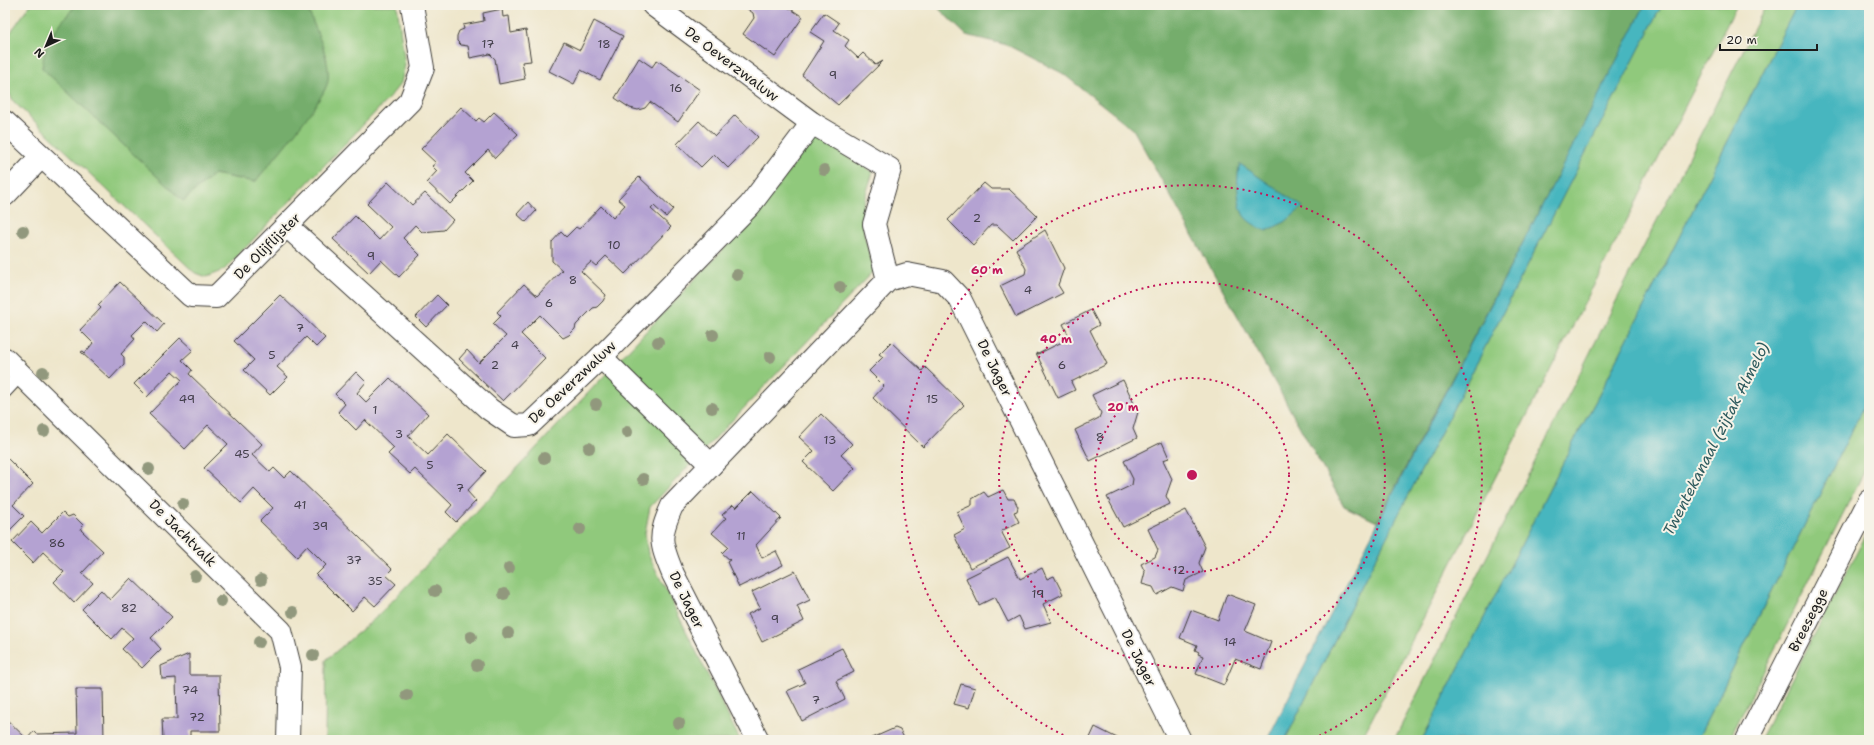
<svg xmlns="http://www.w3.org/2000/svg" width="1874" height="745" viewBox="0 0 1874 745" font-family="'Shantell Sans',sans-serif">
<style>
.green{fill:#90c97c;stroke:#56724c}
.forest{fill:#74ad6c;stroke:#486444}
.water{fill:#46b6bf;stroke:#31696e}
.building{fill:#b4a2d2}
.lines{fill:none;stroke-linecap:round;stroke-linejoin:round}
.lane-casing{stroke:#3c3a36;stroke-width:15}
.street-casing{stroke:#3c3a36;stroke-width:24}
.lane{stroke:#fff;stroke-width:13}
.street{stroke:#fff;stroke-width:22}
.tree{fill:#91987d}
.ring{fill:none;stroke:#c2185b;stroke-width:2;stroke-dasharray:2 4}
.labels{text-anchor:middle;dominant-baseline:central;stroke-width:4;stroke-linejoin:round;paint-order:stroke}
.number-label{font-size:12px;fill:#423e4a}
.street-label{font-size:14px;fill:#1c1c1c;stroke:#f7f3e8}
.water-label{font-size:15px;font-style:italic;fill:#2d5a5d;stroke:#f7f3e8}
.centre{fill:#c2185b;stroke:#f7f3e8;stroke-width:2}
.ring-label{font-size:12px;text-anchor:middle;font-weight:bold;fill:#c2185b;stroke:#f7f3e8;stroke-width:4;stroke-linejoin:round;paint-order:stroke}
</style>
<rect width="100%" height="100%" fill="#f7f3e8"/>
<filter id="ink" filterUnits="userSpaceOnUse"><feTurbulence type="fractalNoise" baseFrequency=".025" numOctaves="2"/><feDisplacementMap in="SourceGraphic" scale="8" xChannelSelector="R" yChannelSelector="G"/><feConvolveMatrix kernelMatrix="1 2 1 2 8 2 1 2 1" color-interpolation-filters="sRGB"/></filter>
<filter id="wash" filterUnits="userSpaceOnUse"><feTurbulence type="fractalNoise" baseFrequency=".012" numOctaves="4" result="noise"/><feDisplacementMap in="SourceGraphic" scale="16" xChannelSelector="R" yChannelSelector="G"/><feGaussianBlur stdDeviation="0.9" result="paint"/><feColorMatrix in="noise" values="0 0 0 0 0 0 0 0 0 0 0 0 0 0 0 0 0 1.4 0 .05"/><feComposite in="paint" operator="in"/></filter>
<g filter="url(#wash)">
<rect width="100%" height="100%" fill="#eee6cb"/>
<!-- green -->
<g class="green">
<polygon points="30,5 76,5 53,33 44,52 183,201 214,174 255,182 327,60 306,5 397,5 405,65 401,83 388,99 224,270 206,277 195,273 14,102 5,86 5,40"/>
<polygon points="1662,5 1737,5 1361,740 1285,740 1363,583"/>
<polygon points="1766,5 1797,5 1600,393 1573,443 1422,740 1394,740"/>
<polygon points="814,135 873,172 863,204 864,234 874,271 650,507 645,533 648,554 740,740 325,740 326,660 380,614 765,205"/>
<polygon points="1869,396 1869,462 1729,740 1697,740"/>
<polygon points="1869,529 1869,740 1760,740"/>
</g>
<!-- forest -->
<g class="forest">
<path d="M 76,5 L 306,5 C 314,26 331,58 328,81 C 325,100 270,163 255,182 L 214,174 L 183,201 L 42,68 C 45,39 57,27 76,5 Z"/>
<polygon points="937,5 1645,5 1570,152 1377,522 1344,506 1133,129 1062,73 1007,45 966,35 940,10"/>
</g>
<!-- water -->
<g class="water">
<path d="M 1645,5 L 1662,5 L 1363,583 L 1285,740 L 1267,740 C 1391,494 1520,251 1645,5 Z"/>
<polygon points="1797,5 1869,5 1869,396 1697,740 1422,740 1573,443 1600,393"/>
<path d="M 1240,164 L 1303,207 L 1285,222 L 1266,231 C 1258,227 1245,221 1242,212 C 1237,199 1236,176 1240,164 Z"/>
</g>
<g id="blocks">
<!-- building -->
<g class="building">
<polygon points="742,5 791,5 789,8 803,17 775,57 743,34 754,18 753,13"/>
<polygon points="502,9 503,17 509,16 511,33 526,30 531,61 522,62 525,79 499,84 495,59 490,54 470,58 468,46 461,45 457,41 457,36 459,31 464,29 463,25 484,21 483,13"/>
<polygon points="824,13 839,23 834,30 849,40 845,46 858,58 863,53 876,65 883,61 838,105 802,75 824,41 810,32"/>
<polygon points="594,21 623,36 600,80 581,70 574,84 549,71 564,42 580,50"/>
<polygon points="639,58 652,67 657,60 700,90 678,122 650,102 645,108 638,110 630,108 615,98"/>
<polygon points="461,107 476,121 479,118 484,122 494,112 518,134 495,158 488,150 465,173 473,181 450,204 427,182 437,171 432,166 436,163 421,149"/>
<polygon points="735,115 758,137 728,168 714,154 701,167 677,144 699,121 715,136"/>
<polygon points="639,177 673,209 666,217 654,206 651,209 671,227 625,274 606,256 596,266 591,262 581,271 606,295 603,301 597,307 593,308 576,325 575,329 569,335 563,338 540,315 521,334 545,358 503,401 459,359 467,350 479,363 506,336 493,324 501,316 497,312 524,284 537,296 562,270 552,261 552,242 561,232 566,237 576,227 579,229 601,206 613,218 625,205 618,199"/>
<polygon points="388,182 412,205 425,193 453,220 444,230 422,232 415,225 403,238 420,255 399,277 381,260 369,273 333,239 355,216 379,240 391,227 367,204"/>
<polygon points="984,183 991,189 1009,189 1037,216 1013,240 997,225 991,225 973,245 948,220"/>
<polygon points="528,202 536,211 526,222 517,214"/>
<polygon points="1045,230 1064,268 1058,285 1063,293 1016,317 1000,286 1025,274 1026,269 1016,249"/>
<polygon points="120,282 164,324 157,332 146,321 132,335 135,339 121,354 124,357 124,364 110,379 81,352 83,351 85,353 93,343 80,330 101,308 98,305"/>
<polygon points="280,295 325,338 316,347 306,337 277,367 288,377 270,395 244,370 254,360 234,341"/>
<polygon points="437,295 447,305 426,327 416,317"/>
<polygon points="1091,310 1099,325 1090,330 1107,364 1071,382 1075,390 1058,398 1036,353 1038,354 1070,338 1063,324"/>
<polygon points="180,338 193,350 182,360 192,370 189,374 262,444 252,455 270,472 274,468 284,478 291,471 392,569 386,575 396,584 375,606 365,597 352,611 316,575 326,565 307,546 297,557 260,521 273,508 254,489 241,503 204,468 228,444 208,425 185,449 149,414 182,380 172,371 147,397 134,384"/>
<polygon points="891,342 922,371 925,367 964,405 923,447 873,398 884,386 869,371 883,357 879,354"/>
<polygon points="356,372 366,382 357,393 366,402 390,378 428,414 408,436 428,455 448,434 486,471 467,491 476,501 456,522 446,512 452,505 415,469 410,474 388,454 394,448 365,420 356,430 338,412 345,404 335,394"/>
<polygon points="1123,380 1138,412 1133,429 1137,438 1090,461 1075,430 1099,418 1101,413 1092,395"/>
<polygon points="821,414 852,444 841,455 855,468 833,491 803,462 814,451 799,437"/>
<polygon points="1162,442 1169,458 1163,460 1172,479 1166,496 1170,504 1123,527 1107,497 1132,485 1133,479 1124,461"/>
<polygon points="5,456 33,484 13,505 24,516 5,535"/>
<polygon points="1003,490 1008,499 1014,499 1018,507 1017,511 1014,512 1019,522 1001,531 1010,548 970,568 954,535 965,529 957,512 972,505 972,499 984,492 988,497"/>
<polygon points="753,491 781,518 756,545 762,558 776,551 783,565 739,587 727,562 730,560 722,553 728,547 712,533 726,518 722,515 733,505 736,508"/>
<polygon points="1186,510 1205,547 1199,563 1203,572 1186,580 1183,591 1172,587 1157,595 1153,587 1142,584 1145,572 1141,564 1155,557 1158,550 1148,529"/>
<polygon points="63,512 68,517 73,515 83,525 81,530 103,551 82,573 93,583 74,603 54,582 64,572 43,552 33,563 12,542 31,522 42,533"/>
<polygon points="1008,557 1020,579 1042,568 1047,579 1054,576 1063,594 1043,604 1051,622 1025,629 1019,616 1008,622 995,597 979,605 966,578"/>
<polygon points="795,571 810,600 797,606 804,621 762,642 748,614 760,608 752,592"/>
<polygon points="131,578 172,617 151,638 161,649 142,668 122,649 133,638 122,628 112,639 82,609 101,590 110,600"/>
<polygon points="1227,594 1256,605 1245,631 1271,642 1261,669 1235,659 1224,685 1196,674 1203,656 1198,654 1199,652 1195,650 1197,645 1180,638 1191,610 1218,620"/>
<polygon points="842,648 854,672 836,681 845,699 802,721 787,691 805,683 798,669"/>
<polygon points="189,654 189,675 219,675 220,731 190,731 190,740 163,740 162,719 177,719 176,678 162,679 161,666"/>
<polygon points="961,684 975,688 969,708 954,704"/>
<polygon points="76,689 103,689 104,740 5,740 5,718 27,739 34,731 37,734 77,733"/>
<polygon points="1095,727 1121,740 1089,740"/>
<polygon points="895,728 900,730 905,740 868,740"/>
</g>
</g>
</g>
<g filter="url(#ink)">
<use href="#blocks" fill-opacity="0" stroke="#3c3a36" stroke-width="1"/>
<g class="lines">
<defs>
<polyline id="lane" points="5,391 20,375"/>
<g id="street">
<polyline points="653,5 812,123 890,169 874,224 888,280"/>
<polyline points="5,122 191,296 216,297 410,101 423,68 412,5"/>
<polyline points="5,195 41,157"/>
<polyline points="287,226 489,409 514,426 529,425 601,357 750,205 812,123"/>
<polyline points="601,357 711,465"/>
<polyline points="5,359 281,631 290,667 288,740"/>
<path d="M 758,740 L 673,574 C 660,542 658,538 672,506 L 888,280 L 907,274 L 943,281 L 960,299 L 1180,740"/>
<polyline points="1747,740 1869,501"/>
</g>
</defs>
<!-- lane casing -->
<use href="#lane" class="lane-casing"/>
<!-- street casing -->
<use href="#street" class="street-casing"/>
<!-- lane -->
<use href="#lane" class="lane"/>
<!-- street -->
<use href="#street" class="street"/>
</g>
<!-- trees -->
<g class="tree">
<circle cx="824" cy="170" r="6"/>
<circle cx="23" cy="231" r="6"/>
<circle cx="737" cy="275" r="6"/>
<circle cx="840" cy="287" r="6"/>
<circle cx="713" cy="335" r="6"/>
<circle cx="658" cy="342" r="6"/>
<circle cx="770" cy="357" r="6"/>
<circle cx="43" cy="372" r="6"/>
<circle cx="596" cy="404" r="6"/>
<circle cx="712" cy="408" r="6"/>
<circle cx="44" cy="431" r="6"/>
<circle cx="627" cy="432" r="6"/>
<circle cx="589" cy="448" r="6"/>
<circle cx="544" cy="458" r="6"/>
<circle cx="149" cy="469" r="6"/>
<circle cx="643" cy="479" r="6"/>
<circle cx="183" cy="504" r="6"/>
<circle cx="580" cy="529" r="6"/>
<circle cx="509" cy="568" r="6"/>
<circle cx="195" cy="576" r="6"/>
<circle cx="261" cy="580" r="6"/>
<circle cx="435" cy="591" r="6"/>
<circle cx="504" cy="594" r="6"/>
<circle cx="221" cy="601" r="6"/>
<circle cx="293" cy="612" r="6"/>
<circle cx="508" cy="633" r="6"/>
<circle cx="471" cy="637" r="6"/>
<circle cx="259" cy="642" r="6"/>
<circle cx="313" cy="655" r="6"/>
<circle cx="477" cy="665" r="6"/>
<circle cx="407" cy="695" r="6"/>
<circle cx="679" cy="723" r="6"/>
</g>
</g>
<!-- distance rings -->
<g class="ring">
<circle cx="1192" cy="475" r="97"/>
<circle cx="1192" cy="475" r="193"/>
<path d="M1074 740A290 290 0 1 1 1310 740"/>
</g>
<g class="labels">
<!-- number labels -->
<g class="number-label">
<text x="488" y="44">17</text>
<text x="604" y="44">18</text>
<text x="833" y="75">9</text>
<text x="676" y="88">16</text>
<text x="977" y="218">2</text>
<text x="614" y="245">10</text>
<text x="371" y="256">9</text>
<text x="573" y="280">8</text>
<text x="1028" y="290">4</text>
<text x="549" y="303">6</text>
<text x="300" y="328">7</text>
<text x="515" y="345">4</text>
<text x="272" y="355">5</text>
<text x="495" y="365">2</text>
<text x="1062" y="365">6</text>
<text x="187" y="399">49</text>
<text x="932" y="399">15</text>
<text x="375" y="410">1</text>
<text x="399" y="434">3</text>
<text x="1100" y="437">8</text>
<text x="830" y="440">13</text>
<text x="242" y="454">45</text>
<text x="430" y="465">5</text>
<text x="460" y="488">7</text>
<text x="300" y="505">41</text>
<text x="320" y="526">39</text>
<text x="741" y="536">11</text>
<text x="57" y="543">86</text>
<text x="354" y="560">37</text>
<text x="1179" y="570">12</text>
<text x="375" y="581">35</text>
<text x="1038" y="594">19</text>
<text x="129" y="608">82</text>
<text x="775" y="619">9</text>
<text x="1230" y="642">14</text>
<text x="190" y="690">74</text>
<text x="816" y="700">7</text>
<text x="197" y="717">72</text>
</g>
<!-- street labels -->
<g class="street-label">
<text transform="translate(732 64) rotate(37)">De Oeverzwaluw</text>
<text transform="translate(267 246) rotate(-45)">De Olijflijster</text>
<text transform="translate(995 368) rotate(64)">De Jager</text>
<text transform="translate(572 382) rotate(-43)">De Oeverzwaluw</text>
<text transform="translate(183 533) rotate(45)">De Jachtvalk</text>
<text transform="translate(687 600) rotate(64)">De Jager</text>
<text transform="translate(1808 620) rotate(-63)">Breesegge</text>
<text transform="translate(1139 658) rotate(64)">De Jager</text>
</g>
<!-- water labels -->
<g class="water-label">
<text transform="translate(1716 439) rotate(-63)">Twentekanaal (zijtak Almelo)</text>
</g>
</g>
<circle cx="1192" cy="475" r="6" class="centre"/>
<g class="ring-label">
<text x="987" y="274">60 m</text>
<text x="1056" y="343">40 m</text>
<text x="1123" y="411">20 m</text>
</g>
<!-- margin -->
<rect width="1874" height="745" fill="none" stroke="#f7f3e8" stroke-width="20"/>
<!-- north arrow -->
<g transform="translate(46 46) rotate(224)" stroke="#f7f3e8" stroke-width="3" paint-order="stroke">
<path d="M0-3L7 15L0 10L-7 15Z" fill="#1c1c1c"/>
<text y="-6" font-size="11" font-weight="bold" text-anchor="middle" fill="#1c1c1c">N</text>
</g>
<!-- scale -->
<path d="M1720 44v6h97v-6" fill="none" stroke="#1c1c1c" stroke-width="2"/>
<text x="1726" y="44" font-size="12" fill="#1c1c1c" stroke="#f7f3e8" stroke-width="3" paint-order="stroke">20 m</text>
</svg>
